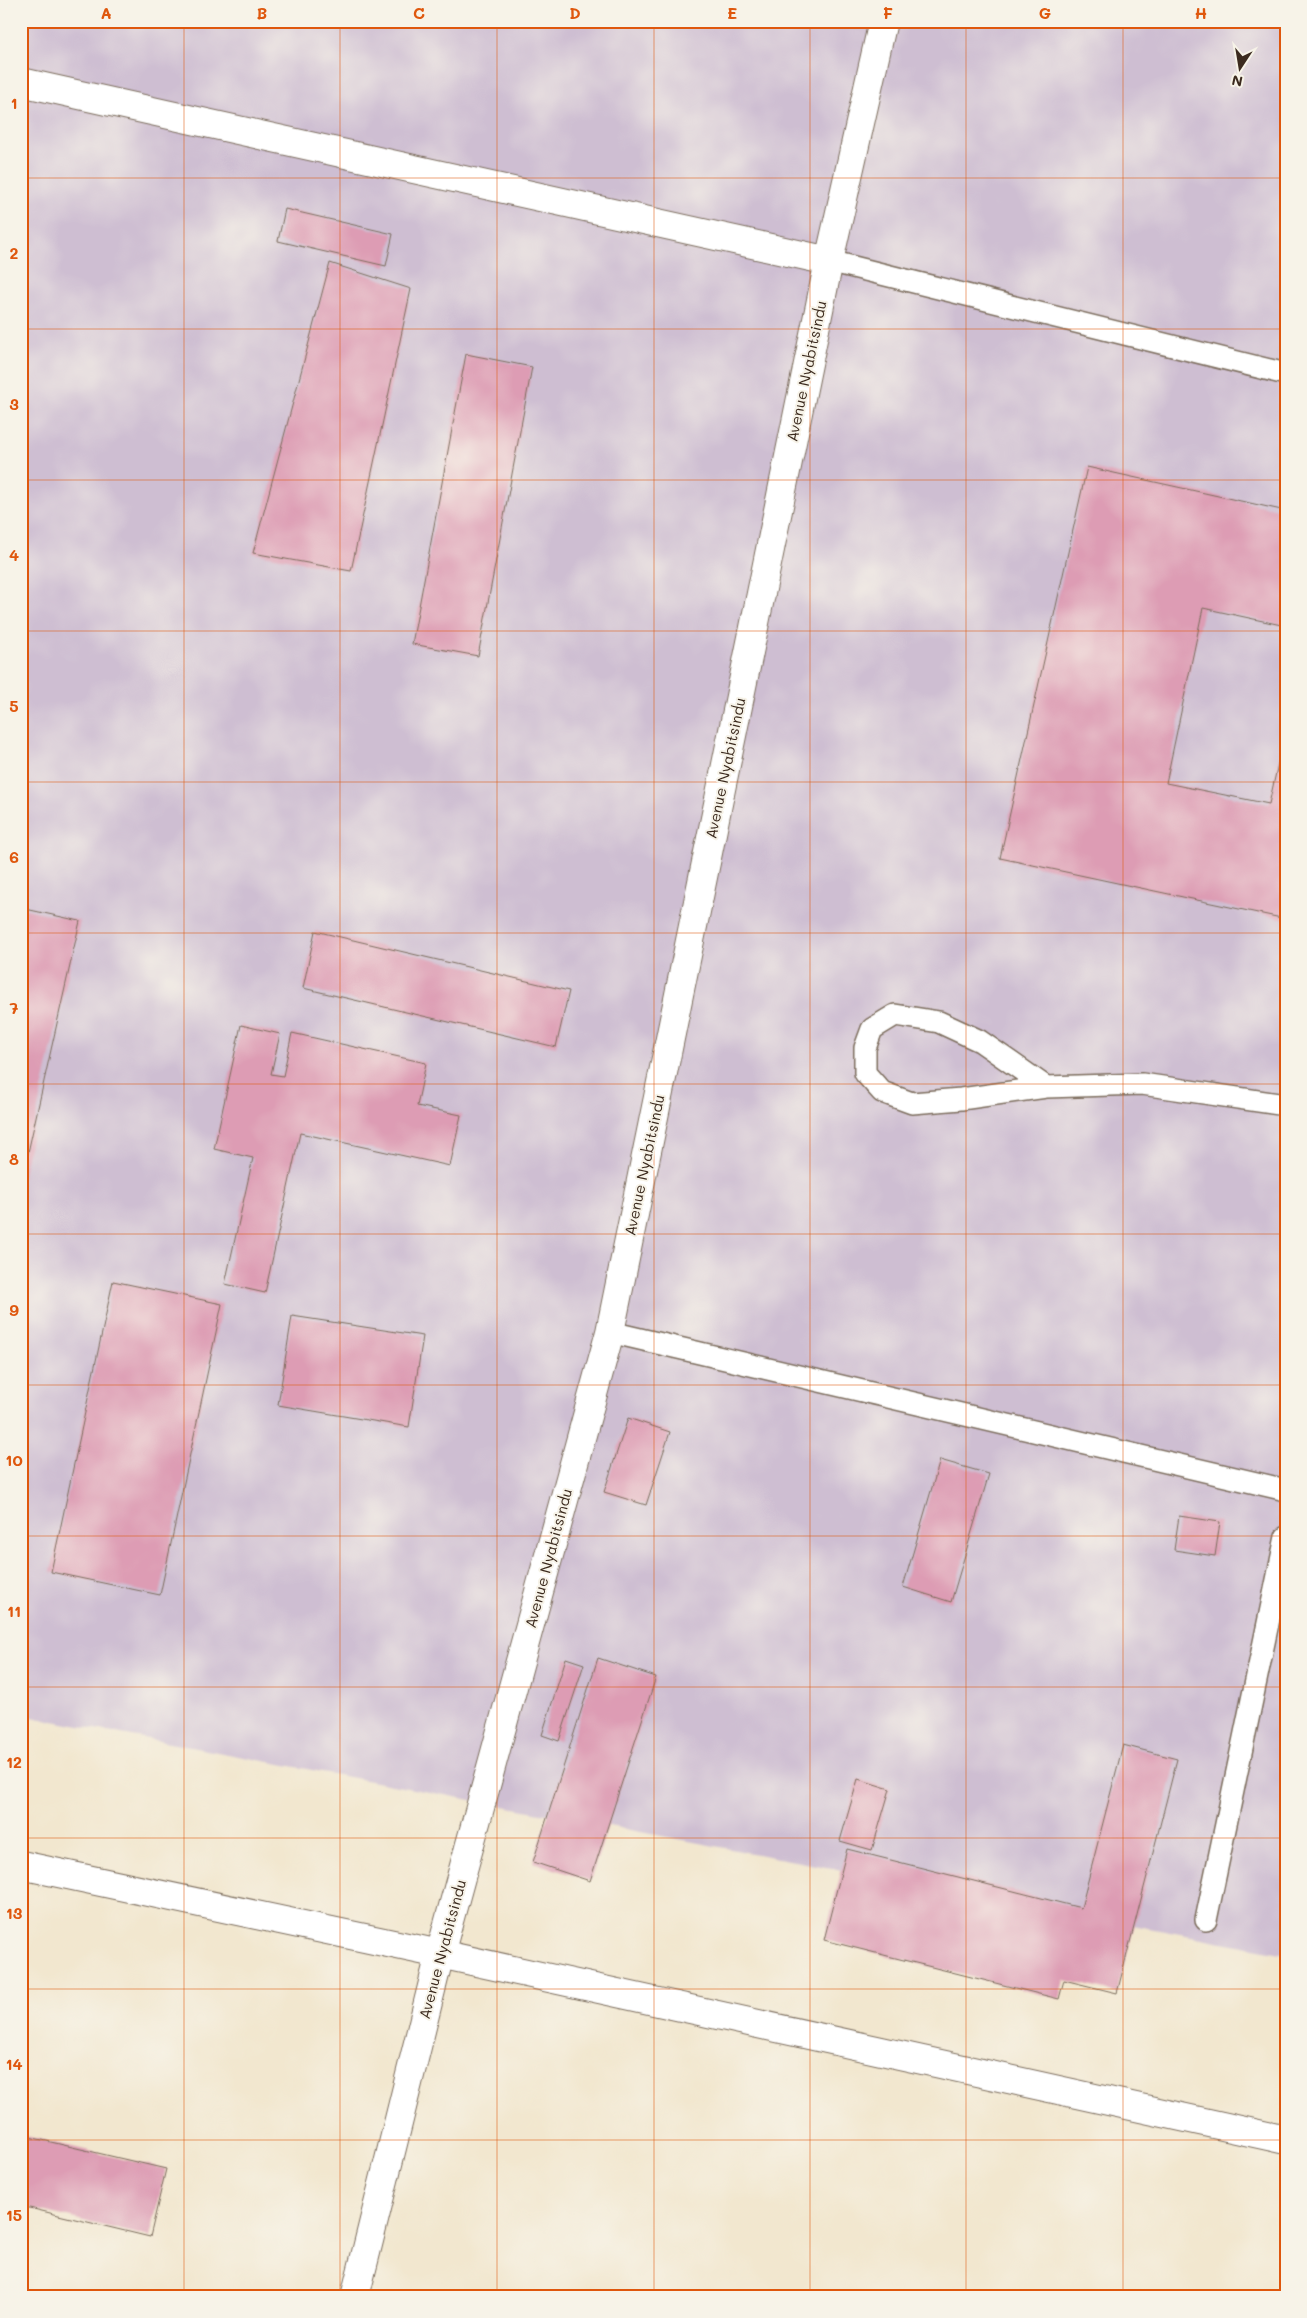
<svg xmlns="http://www.w3.org/2000/svg" width="1307" height="2318" viewBox="0 0 1307 2318" font-family="Mali,sans-serif">
<style>
.industrial{fill:#cebed2}
.building{fill:#dd9cb4}
.lines{fill:none;stroke-linecap:round;stroke-linejoin:round}
.service-casing{stroke:#7b6c5c;stroke-width:24}
.minor-casing{stroke:#7b6c5c;stroke-width:30}
.tertiary-casing{stroke:#7b6c5c;stroke-width:30}
.service{stroke:#fff;stroke-width:21}
.minor{stroke:#fff;stroke-width:28}
.tertiary{stroke:#fff;stroke-width:28}
.grid{fill:none;stroke:#df570d;stroke-width:1;stroke-opacity:0.55}
.labels{text-anchor:middle;dominant-baseline:central;stroke-width:4;stroke-linejoin:round;paint-order:stroke}
.street-label{font-size:15px;fill:#3b2a1e;stroke:#f7f3e8}
.neatline{fill:none;stroke:#df570d;stroke-width:2}
.grid-label{font-size:16px;text-anchor:middle;font-weight:bold;fill:#df570d}
</style>
<rect width="100%" height="100%" fill="#f7f3e8"/>
<filter id="ink" filterUnits="userSpaceOnUse"><feTurbulence type="fractalNoise" baseFrequency=".02" numOctaves="2"/><feDisplacementMap in="SourceGraphic" scale="10" xChannelSelector="R" yChannelSelector="G"/><feConvolveMatrix kernelMatrix="1 2 1 2 8 2 1 2 1" color-interpolation-filters="sRGB"/></filter>
<filter id="wash" filterUnits="userSpaceOnUse"><feTurbulence type="fractalNoise" baseFrequency=".0096" numOctaves="4" result="noise"/><feDisplacementMap in="SourceGraphic" scale="20" xChannelSelector="R" yChannelSelector="G"/><feGaussianBlur stdDeviation="1.12" result="paint"/><feColorMatrix in="noise" values="0 0 0 0 0 0 0 0 0 0 0 0 0 0 0 0 0 1.4 0 .05"/><feComposite in="paint" operator="in"/></filter>
<g filter="url(#wash)">
<rect width="100%" height="100%" fill="#f2e7cf"/>
<!-- industrial -->
<polygon class="industrial" points="21,21 1286,21 1286,1954 21,1715"/>
<g id="blocks">
<!-- building -->
<g class="building">
<polygon points="285,209 393,234 386,266 278,241"/>
<polygon points="330,263 411,289 351,571 253,553"/>
<polygon points="466,354 532,367 478,656 412,644"/>
<polygon points="1087,467 1286,511 1286,626 1203,608 1166,783 1269,804 1286,728 1286,919 1000,858"/>
<polygon points="21,908 80,921 22,1179 21,1179"/>
<polygon points="315,931 569,991 556,1047 303,988"/>
<polygon points="241,1025 280,1034 271,1074 283,1076 292,1033 426,1063 417,1106 461,1115 450,1166 300,1133 265,1293 225,1284 253,1158 214,1149"/>
<polygon points="113,1281 222,1304 160,1595 51,1572"/>
<polygon points="292,1316 423,1336 409,1427 278,1405"/>
<polygon points="628,1418 670,1432 646,1505 604,1492"/>
<polygon points="940,1460 989,1474 951,1602 903,1587"/>
<polygon points="1179,1516 1220,1522 1215,1556 1174,1550"/>
<polygon points="566,1658 584,1664 559,1741 542,1735"/>
<polygon points="598,1658 656,1677 590,1881 533,1862"/>
<polygon points="1123,1745 1177,1759 1117,1993 1064,1980 1059,1999 824,1940 847,1849 1081,1908"/>
<polygon points="858,1779 890,1789 872,1850 840,1841"/>
<polygon points="21,2135 166,2169 150,2237 21,2206"/>
</g>
</g>
</g>
<g filter="url(#ink)">
<use href="#blocks" fill-opacity="0" stroke="#7b6c5c" stroke-width="1"/>
<g class="lines">
<defs>
<g id="service">
<polyline points="829,261 1286,374"/>
<polyline points="1046,1087 980,1041 939,1022 895,1015 872,1029 865,1048 865,1073 882,1092 912,1103 961,1099 1046,1087 1142,1084 1286,1105"/>
<polyline points="610,1332 1286,1490"/>
<polyline points="1206,1920 1286,1537"/>
</g>
<g id="minor">
<polyline points="21,1865 440,1954 1286,2140"/>
<polyline points="355,2297 440,1954 610,1332 829,261"/>
</g>
<polyline id="tertiary" points="21,82 829,261 883,21"/>
</defs>
<!-- service casing -->
<use href="#service" class="service-casing"/>
<!-- minor casing -->
<use href="#minor" class="minor-casing"/>
<!-- tertiary casing -->
<use href="#tertiary" class="tertiary-casing"/>
<!-- service -->
<use href="#service" class="service"/>
<!-- minor -->
<use href="#minor" class="minor"/>
<!-- tertiary -->
<use href="#tertiary" class="tertiary"/>
</g>
</g>
<!-- grid -->
<path class="grid" d="M 184,21 L 184,2297M 340,21 L 340,2297M 497,21 L 497,2297M 654,21 L 654,2297M 810,21 L 810,2297M 966,21 L 966,2297M 1123,21 L 1123,2297M 21,178 L 1286,178M 21,329 L 1286,329M 21,480 L 1286,480M 21,631 L 1286,631M 21,782 L 1286,782M 21,933 L 1286,933M 21,1084 L 1286,1084M 21,1234 L 1286,1234M 21,1385 L 1286,1385M 21,1536 L 1286,1536M 21,1687 L 1286,1687M 21,1838 L 1286,1838M 21,1989 L 1286,1989M 21,2140 L 1286,2140"/>
<g class="labels">
<!-- street labels -->
<g class="street-label">
<text transform="translate(806 371) rotate(-78)">Avenue Nyabitsindu</text>
<text transform="translate(725 768) rotate(-78)">Avenue Nyabitsindu</text>
<text transform="translate(644 1165) rotate(-78)">Avenue Nyabitsindu</text>
<text transform="translate(548 1558) rotate(-75)">Avenue Nyabitsindu</text>
<text transform="translate(442 1949) rotate(-75)">Avenue Nyabitsindu</text>
</g>
</g>
<!-- margin -->
<rect width="1307" height="2318" fill="none" stroke="#f7f3e8" stroke-width="55"/>
<!-- north arrow -->
<g transform="translate(1240 68) rotate(192)" stroke="#f7f3e8" stroke-width="4" paint-order="stroke">
<path d="M0-4L9 19L0 12L-9 19Z" fill="#3b2a1e"/>
<text y="-8" font-size="14" font-weight="bold" text-anchor="middle" fill="#3b2a1e">N</text>
</g>
<rect x="28" y="28" width="1252" height="2262" class="neatline"/>
<g class="grid-label">
<text x="106" y="19">A</text>
<text x="262" y="19">B</text>
<text x="419" y="19">C</text>
<text x="575" y="19">D</text>
<text x="732" y="19">E</text>
<text x="888" y="19">F</text>
<text x="1045" y="19">G</text>
<text x="1201" y="19">H</text>
<text x="14" y="109">1</text>
<text x="14" y="259">2</text>
<text x="14" y="410">3</text>
<text x="14" y="561">4</text>
<text x="14" y="712">5</text>
<text x="14" y="863">6</text>
<text x="14" y="1014">7</text>
<text x="14" y="1165">8</text>
<text x="14" y="1316">9</text>
<text x="14" y="1466">10</text>
<text x="14" y="1617">11</text>
<text x="14" y="1768">12</text>
<text x="14" y="1919">13</text>
<text x="14" y="2070">14</text>
<text x="14" y="2221">15</text>
</g>
</svg>
